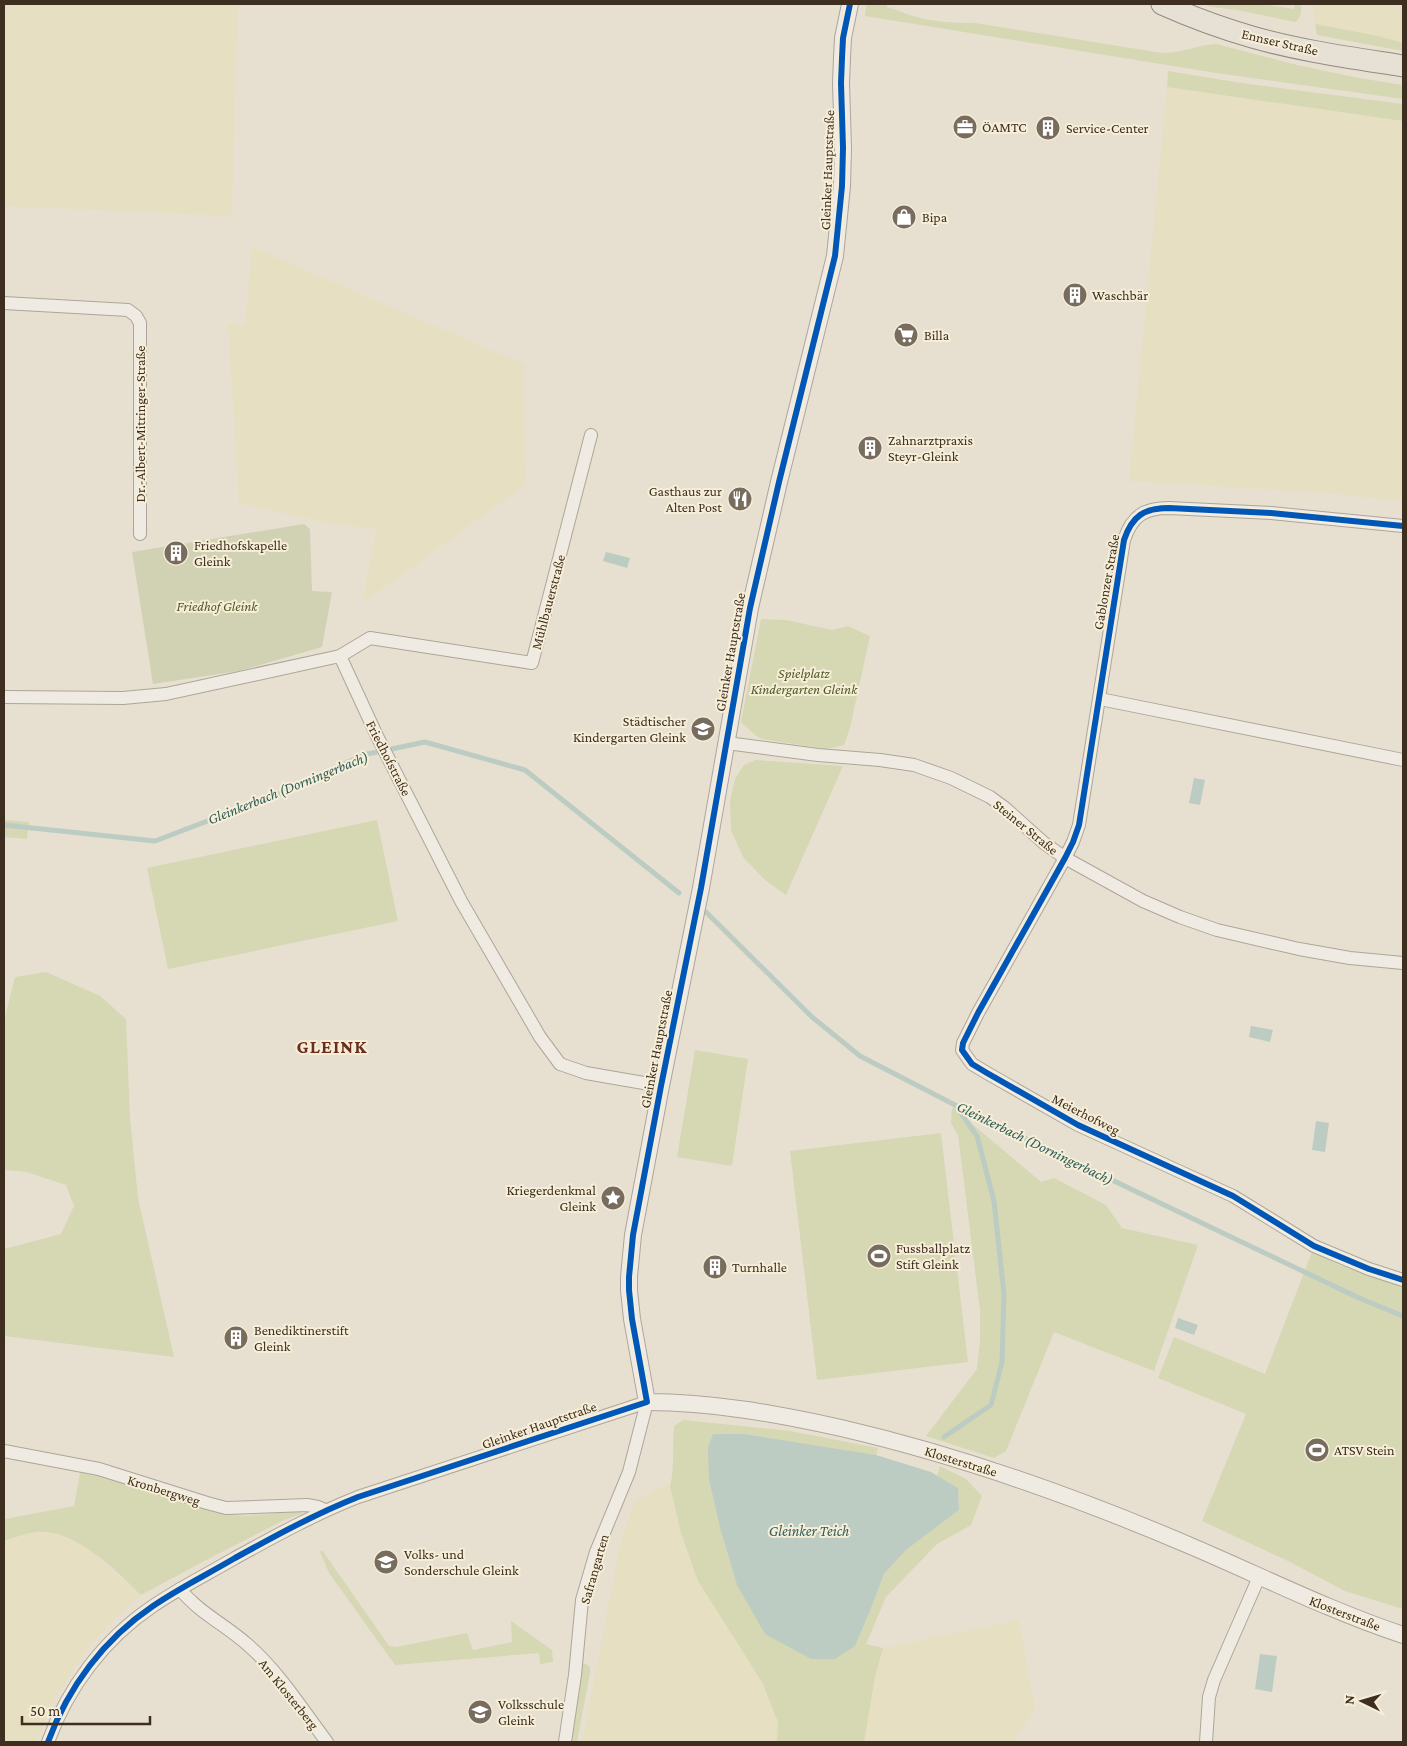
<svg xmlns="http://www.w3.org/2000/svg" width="1407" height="1746" viewBox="0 0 1407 1746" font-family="'Crimson Pro',serif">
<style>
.farmland{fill:#e6dfc2}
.green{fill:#d6d7b3}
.cemetery{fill:#d1d1b3}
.water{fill:#bcccc2}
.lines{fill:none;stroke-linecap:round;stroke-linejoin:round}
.stream{stroke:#bcccc2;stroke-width:5}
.minor-casing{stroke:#ada599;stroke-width:14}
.tertiary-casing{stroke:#ada599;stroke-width:18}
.primary-casing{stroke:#928b80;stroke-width:23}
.minor{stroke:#efebe3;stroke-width:12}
.tertiary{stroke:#efebe3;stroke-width:16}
.primary{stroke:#e6e1d4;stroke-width:21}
.cycleway-casing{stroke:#f7eed8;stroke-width:9}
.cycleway{stroke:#0057b8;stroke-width:6}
.labels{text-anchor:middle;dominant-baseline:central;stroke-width:4;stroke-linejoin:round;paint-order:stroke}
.street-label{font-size:14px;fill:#3d2e20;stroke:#f7eed8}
.poi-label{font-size:14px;fill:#3d2e20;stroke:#f7eed8;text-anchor:start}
.park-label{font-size:14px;font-style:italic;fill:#4d5a26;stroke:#f7eed8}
.water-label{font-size:15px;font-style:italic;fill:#2f5d5a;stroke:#f7eed8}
.district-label{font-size:19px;font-weight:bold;letter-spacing:1px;fill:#6b2e1e;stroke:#f7eed8}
</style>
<rect width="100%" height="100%" fill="#e7e0d1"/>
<!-- farmland -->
<g class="farmland">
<polygon points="4,4 238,4 232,216 4,206"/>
<polygon points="1313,4 1403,4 1403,43 1378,36 1315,24"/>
<polygon points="1167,87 1403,121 1403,501 1324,493 1129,481"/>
<polygon points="252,247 524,364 524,367 525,485 362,604 376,530 309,519 239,503 228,324 245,325"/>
<polygon points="665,1485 670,1486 681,1533 698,1581 762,1682 778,1722 777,1742 582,1742 622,1535 635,1502"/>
<polygon points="38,1532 57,1534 78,1541 141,1595 114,1619 84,1653 56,1697 36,1742 4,1742 4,1541 21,1535"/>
<polygon points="1019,1620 1035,1709 1014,1742 864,1742 875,1677 883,1648"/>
</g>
<!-- green -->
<g class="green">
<path d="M 868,4 L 887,4 L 887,7 C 897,9 904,14 913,16 C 933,22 954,23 975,23 L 1162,53 C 1181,53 1198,45 1216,44 L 1297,65 L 1359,78 L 1403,85 L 1403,99 L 1216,73 L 865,16 L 866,6 Z"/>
<path d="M 1203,4 L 1262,4 L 1294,9 L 1295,4 L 1301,4 C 1301,12 1302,17 1295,22 L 1237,10 L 1212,7 Z"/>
<polygon points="1315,24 1378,36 1403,43 1403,51 1317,35"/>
<polygon points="1168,71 1248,84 1403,104 1403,121 1167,87"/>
<polygon points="761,619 786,620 832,630 848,626 870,636 850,728 844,745 827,749 762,739 755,735 741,722"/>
<polygon points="755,760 843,766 786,895 765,880 743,857 731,830 730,801 735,779 744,765"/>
<polygon points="4,820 29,822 27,839 4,837"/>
<polygon points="377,820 398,921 168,969 147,868"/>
<polygon points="46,972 100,996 126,1019 130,1118 138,1198 174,1357 4,1336 4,1249 61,1234 74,1206 66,1185 27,1172 4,1170 4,1021 15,977"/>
<polygon points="695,1050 748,1059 732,1166 677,1157"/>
<polygon points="952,1107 1041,1182 1054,1178 1106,1205 1122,1228 1198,1245 1154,1371 1054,1332 1006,1451 994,1458 926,1436 977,1369 980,1341 980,1311 958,1135 951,1123"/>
<polygon points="941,1133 968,1362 817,1380 790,1151"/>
<polygon points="1312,1252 1342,1266 1403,1287 1403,1609 1345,1591 1290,1562 1202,1521 1246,1414 1158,1378 1174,1337 1265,1374"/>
<path d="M 683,1420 L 790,1431 L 878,1448 L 876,1455 L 745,1434 L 709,1480 L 720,1528 L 737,1585 L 855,1646 L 870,1611 L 884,1574 L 906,1550 L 959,1510 L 958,1488 L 937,1476 L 940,1466 L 966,1479 L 982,1496 L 971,1525 L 937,1544 L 886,1597 L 866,1644 L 883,1648 L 875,1677 L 864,1742 L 777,1742 L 778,1722 L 762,1682 L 698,1581 L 681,1533 L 670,1486 C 675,1471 672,1444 674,1426 Z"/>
<path d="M 80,1473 L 97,1475 L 198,1508 L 231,1515 L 246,1516 L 300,1511 L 302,1514 L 284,1520 L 210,1558 L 141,1595 C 116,1571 75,1529 38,1532 C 26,1533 15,1537 4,1541 L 5,1519 L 74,1506 Z"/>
<polygon points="322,1550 389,1646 396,1647 467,1633 473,1650 512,1642 511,1621 552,1650 553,1662 540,1664 539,1653 395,1665 329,1573 320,1552"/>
<polygon points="582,1663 586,1664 590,1667 590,1673 577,1742 571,1742"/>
</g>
<!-- cemetery -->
<polygon class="cemetery" points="304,524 310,529 312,591 332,592 322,647 239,671 153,684 132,552"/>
<!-- water -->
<g class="water">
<polygon points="606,552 630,558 627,568 603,561"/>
<polygon points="1194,778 1205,780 1200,805 1189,803"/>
<polygon points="1251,1026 1273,1030 1270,1042 1249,1037"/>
<polygon points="1316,1121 1329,1123 1325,1152 1312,1150"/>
<polygon points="1178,1318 1198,1325 1194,1335 1175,1328"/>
<polygon points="713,1434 745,1434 876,1455 931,1472 958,1488 959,1510 906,1550 884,1574 870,1611 855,1646 835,1659 811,1659 765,1634 737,1585 720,1528 709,1480 708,1448"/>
<polygon points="1260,1654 1277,1656 1272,1692 1255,1689"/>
</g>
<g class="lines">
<!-- stream -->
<g class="stream">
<polyline points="4,825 155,841 294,788 363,755 425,742 525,770 679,893"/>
<polyline points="706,912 812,1017 860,1056 955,1105 1359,1298 1403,1316"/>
<polyline points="944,1437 991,1405 1002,1362 1004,1294 994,1201 977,1136 956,1106"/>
</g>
<defs>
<g id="minor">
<polyline points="4,303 128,310 136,316 140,323 140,534"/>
<path d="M 1403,526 L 1271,513 L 1169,508 C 1144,508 1132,516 1124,540 L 1079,825 L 1073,842 L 1065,858 L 978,1013 L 963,1043 L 962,1050 L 972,1064 L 987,1073 L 1078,1125 L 1233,1196 L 1314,1246 L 1369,1269 L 1403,1280"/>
<polyline points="340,656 370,638 532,663 591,435"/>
<polyline points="4,697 123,698 166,694 340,656 377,736 461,901 540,1037 560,1064 586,1073 661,1086"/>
<polyline points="1100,699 1403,760"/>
<polyline points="727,743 818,755 880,760 914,765 951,778 990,797 1005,808 1044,843 1065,858 1143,901 1180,917 1217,930 1299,949 1350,958 1403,963"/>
<polyline points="4,1451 99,1469 207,1503 226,1508 307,1505 318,1507 325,1510"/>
<path d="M 180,1589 C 199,1613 226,1625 248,1645 C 279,1672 302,1709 327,1742"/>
<path d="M 48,1742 C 68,1687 104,1639 153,1606 C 179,1588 208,1574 235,1558 C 275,1536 315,1514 358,1497 L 647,1402 L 629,1472 L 596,1552 L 582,1600 L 575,1675 L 565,1742"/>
<polyline points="1206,1742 1209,1697 1214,1680 1259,1577"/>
</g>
<path id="tertiary" d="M 850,4 L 843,38 L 842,58 L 841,83 L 843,148 L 842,186 L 835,256 L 779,482 L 750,608 L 701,888 L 661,1086 L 633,1235 L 629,1277 L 629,1290 L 632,1319 L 647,1402 C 713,1402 777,1414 841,1428 C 962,1456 1079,1498 1193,1547 C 1263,1577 1331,1611 1403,1635"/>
<path id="primary" d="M 1162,4 C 1191,17 1221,28 1252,37 C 1301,51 1353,58 1403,66"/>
</defs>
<!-- minor casing -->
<use href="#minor" class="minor-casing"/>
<!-- tertiary casing -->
<use href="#tertiary" class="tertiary-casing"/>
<!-- primary casing -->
<use href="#primary" class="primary-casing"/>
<!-- minor -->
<use href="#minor" class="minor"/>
<!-- tertiary -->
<use href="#tertiary" class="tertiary"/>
<!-- primary -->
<use href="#primary" class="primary"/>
<defs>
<g id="cycleway">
<path d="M 1403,526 L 1271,513 L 1169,508 C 1144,508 1132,516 1124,540 L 1079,825 L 1073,842 L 1065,858 L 978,1013 L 963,1043 L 962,1050 L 972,1064 L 987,1073 L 1078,1125 L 1233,1196 L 1314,1246 L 1369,1269 L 1403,1280"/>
<path d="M 48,1742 C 68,1687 104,1639 153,1606 C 179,1588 208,1574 235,1558 C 275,1536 315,1514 358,1497 L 647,1402 L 632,1319 L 629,1290 L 629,1277 L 633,1235 L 661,1086 L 701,888 L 750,608 L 779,482 L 835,256 L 842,186 L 843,148 L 841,83 L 842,58 L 843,38 L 850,4"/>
</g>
</defs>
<!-- cycleway casing -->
<use href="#cycleway" class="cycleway-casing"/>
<!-- cycleway -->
<use href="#cycleway" class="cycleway"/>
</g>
<!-- icons -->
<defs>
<symbol id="office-disc" viewBox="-11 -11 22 22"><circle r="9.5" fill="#786c5e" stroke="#f7eed8"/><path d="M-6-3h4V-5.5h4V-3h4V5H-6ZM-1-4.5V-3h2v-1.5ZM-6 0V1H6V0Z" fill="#fff"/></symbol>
<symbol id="building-disc" viewBox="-11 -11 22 22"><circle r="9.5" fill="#786c5e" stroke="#f7eed8"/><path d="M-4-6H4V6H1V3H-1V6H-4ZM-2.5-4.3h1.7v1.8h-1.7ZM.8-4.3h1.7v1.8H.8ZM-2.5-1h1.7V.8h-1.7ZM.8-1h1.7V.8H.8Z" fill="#fff"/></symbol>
<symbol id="shop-disc" viewBox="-11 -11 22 22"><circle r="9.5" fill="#786c5e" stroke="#f7eed8"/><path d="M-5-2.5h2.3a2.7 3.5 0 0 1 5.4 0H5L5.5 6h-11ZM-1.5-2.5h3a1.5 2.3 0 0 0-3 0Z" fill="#fff"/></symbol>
<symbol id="supermarket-disc" viewBox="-11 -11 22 22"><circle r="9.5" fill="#786c5e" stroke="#f7eed8"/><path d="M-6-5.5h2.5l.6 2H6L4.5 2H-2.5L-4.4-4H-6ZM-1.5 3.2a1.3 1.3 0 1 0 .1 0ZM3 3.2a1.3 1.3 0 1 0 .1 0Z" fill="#fff"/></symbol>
<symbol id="restaurant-disc" viewBox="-11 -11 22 22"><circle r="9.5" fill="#786c5e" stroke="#f7eed8"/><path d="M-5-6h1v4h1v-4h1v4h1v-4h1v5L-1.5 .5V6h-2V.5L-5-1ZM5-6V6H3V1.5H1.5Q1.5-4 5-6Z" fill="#fff"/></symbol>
<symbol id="school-disc" viewBox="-11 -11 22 22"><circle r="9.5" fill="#786c5e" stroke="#f7eed8"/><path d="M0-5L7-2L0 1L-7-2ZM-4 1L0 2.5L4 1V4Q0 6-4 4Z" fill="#fff"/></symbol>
<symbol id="sight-disc" viewBox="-11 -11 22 22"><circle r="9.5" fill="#786c5e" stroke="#f7eed8"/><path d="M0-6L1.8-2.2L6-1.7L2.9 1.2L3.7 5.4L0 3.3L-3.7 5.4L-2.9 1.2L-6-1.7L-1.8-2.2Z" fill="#fff"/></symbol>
<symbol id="stadium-disc" viewBox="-11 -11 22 22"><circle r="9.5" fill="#786c5e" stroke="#f7eed8"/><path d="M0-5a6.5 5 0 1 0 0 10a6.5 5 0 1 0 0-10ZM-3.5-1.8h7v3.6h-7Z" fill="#fff"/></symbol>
</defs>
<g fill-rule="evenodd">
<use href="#office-disc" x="951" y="113" width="28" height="28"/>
<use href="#building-disc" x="1034" y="114" width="28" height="28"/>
<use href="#shop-disc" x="890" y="203" width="28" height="28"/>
<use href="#building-disc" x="1061" y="281" width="28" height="28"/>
<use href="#supermarket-disc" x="892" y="321" width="28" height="28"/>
<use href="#building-disc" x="856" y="434" width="28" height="28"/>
<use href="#restaurant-disc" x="726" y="485" width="28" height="28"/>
<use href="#building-disc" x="162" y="539" width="28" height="28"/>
<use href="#school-disc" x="689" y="715" width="28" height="28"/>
<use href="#sight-disc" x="599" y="1184" width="28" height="28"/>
<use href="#stadium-disc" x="865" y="1242" width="28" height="28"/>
<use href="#building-disc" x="701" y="1253" width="28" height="28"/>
<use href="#building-disc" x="222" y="1324" width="28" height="28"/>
<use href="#stadium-disc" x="1303" y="1436" width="28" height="28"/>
<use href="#school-disc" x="372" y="1548" width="28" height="28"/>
<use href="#school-disc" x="466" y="1698" width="28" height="28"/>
</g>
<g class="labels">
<!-- street labels -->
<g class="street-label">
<text transform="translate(1280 42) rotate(13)">Ennser Straße</text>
<text transform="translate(827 170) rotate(-88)">Gleinker Hauptstraße</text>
<text transform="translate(140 424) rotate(-90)">Dr.-Albert-Mitringer-Straße</text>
<text transform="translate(1106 582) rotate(-80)">Gablonzer Straße</text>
<text transform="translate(548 602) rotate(-75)">Mühlbauerstraße</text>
<text transform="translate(730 652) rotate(-80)">Gleinker Hauptstraße</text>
<text transform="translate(389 758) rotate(63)">Friedhofstraße</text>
<text transform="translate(1026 827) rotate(39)">Steiner Straße</text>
<text transform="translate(656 1049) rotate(-79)">Gleinker Hauptstraße</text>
<text transform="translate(1086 1114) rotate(27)">Meierhofweg</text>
<text transform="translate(539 1425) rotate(-19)">Gleinker Hauptstraße</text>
<text transform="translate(961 1461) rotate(17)">Klosterstraße</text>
<text transform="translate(164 1490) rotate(17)">Kronbergweg</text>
<text transform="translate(594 1569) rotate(-74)">Safrangarten</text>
<text transform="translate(1345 1613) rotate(21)">Klosterstraße</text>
<text transform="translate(289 1694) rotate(51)">Am Klosterberg</text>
</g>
<!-- poi labels -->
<g class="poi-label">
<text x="982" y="127">ÖAMTC</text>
<text x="1066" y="128">Service-Center</text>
<text x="922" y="217">Bipa</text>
<text x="1092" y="295">Waschbär</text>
<text x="924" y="335">Billa</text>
<text x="888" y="440">Zahnarztpraxis<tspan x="888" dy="16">Steyr-Gleink</tspan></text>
<text x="722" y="491" text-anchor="end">Gasthaus zur<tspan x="722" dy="16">Alten Post</tspan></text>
<text x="194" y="545">Friedhofskapelle<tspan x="194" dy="16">Gleink</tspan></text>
<text x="686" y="721" text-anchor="end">Städtischer<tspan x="686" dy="16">Kindergarten Gleink</tspan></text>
<text x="596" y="1190" text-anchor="end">Kriegerdenkmal<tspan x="596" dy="16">Gleink</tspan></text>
<text x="896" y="1248">Fussballplatz<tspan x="896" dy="16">Stift Gleink</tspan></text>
<text x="732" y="1267">Turnhalle</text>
<text x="254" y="1330">Benediktinerstift<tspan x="254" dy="16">Gleink</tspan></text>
<text x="1334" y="1450">ATSV Stein</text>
<text x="404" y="1554">Volks- und<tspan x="404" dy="16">Sonderschule Gleink</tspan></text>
<text x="498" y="1704">Volksschule<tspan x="498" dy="16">Gleink</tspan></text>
</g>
<!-- park labels -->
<g class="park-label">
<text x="217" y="606">Friedhof Gleink</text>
<text x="804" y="673">Spielplatz<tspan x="804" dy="16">Kindergarten Gleink</tspan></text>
</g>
<!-- water labels -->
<g class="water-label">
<text transform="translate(288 788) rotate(-22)">Gleinkerbach (Dorningerbach)</text>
<text transform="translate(1035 1143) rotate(26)">Gleinkerbach (Dorningerbach)</text>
<text x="809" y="1531">Gleinker Teich</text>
</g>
<!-- district labels -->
<g class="district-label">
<text x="332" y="1046">GLEINK</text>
</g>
</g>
<!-- border -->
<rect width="1407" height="1746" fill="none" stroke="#3d2e20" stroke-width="10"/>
<!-- north arrow -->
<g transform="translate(1362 1701) rotate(275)" stroke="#f7eed8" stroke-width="4" paint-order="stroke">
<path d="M0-4L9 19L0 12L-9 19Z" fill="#3d2e20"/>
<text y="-8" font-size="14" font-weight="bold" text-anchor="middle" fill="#3d2e20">N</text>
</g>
<!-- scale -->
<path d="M22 1716v8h128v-8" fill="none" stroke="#3d2e20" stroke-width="2.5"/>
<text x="30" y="1716" font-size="15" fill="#3d2e20" stroke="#f7eed8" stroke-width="4" paint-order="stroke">50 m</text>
</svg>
